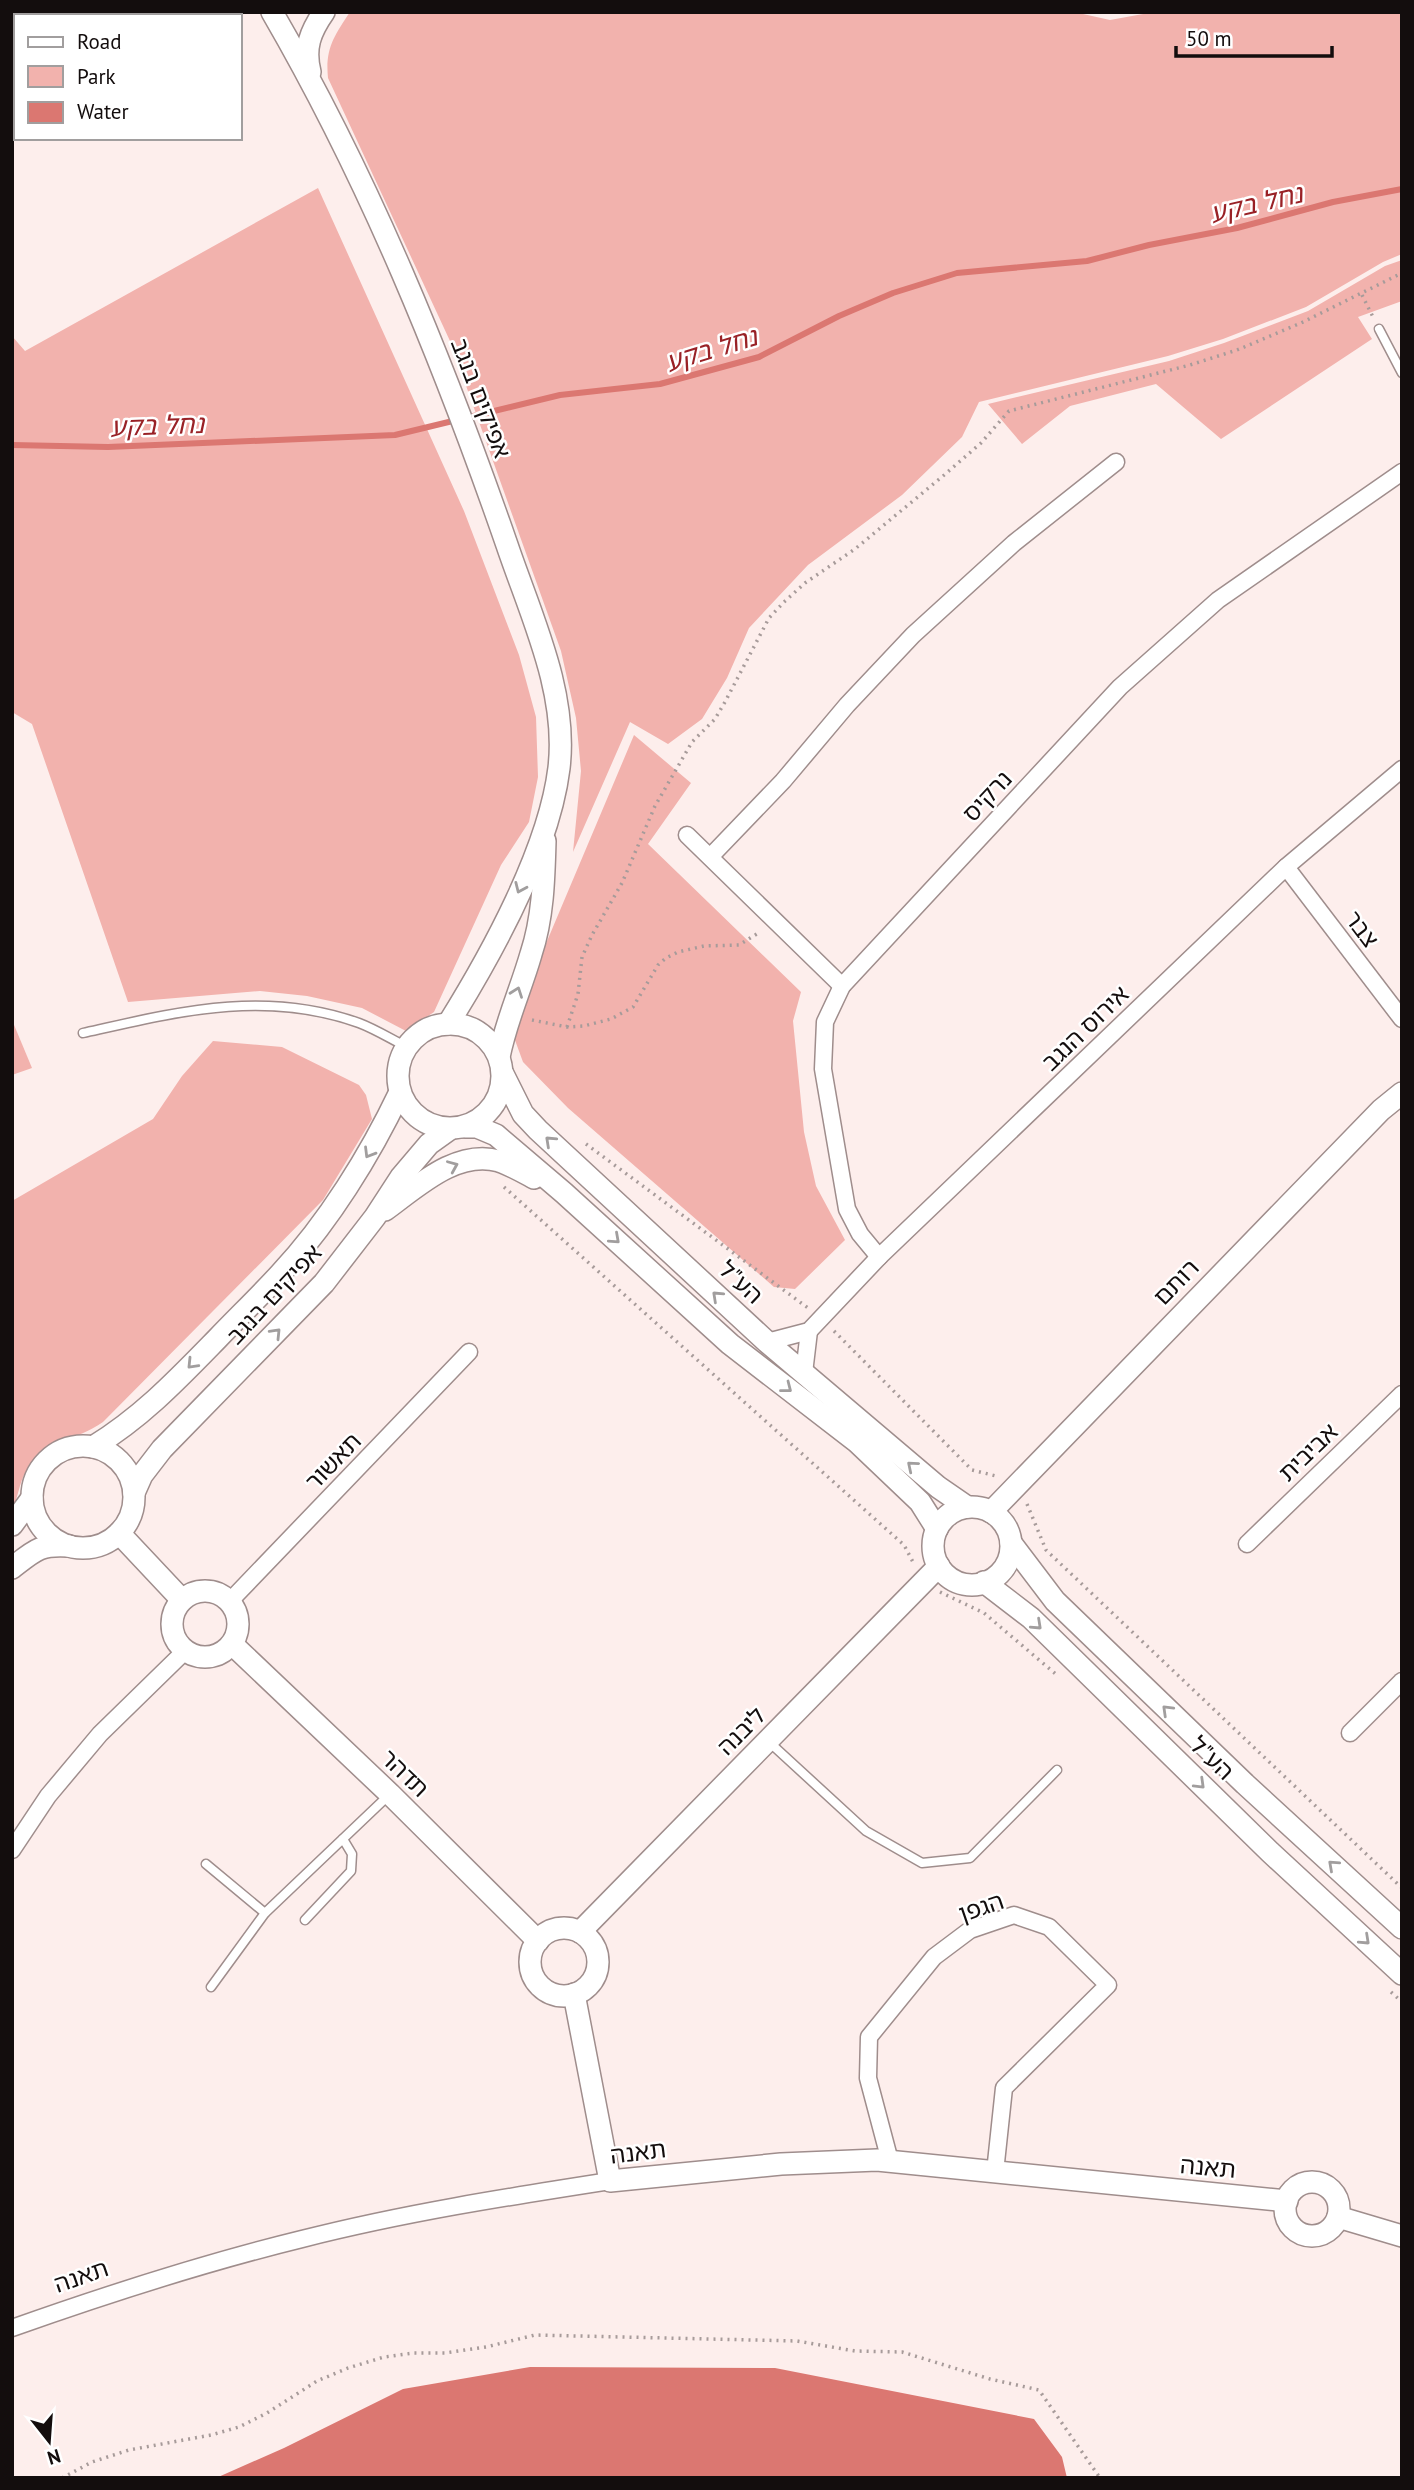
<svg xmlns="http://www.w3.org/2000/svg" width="1414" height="2490" viewBox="0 0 1414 2490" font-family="'PT Sans','Noto Sans Hebrew',sans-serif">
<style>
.green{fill:#f2b2ad}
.water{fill:#db7771}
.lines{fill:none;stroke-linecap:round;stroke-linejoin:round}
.stream{stroke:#db7771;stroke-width:6}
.service-casing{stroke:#9f8d8c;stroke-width:11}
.minor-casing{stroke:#9f8d8c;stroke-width:19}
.tertiary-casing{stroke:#9f8d8c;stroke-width:24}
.path{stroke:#a79b9a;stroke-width:3.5;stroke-dasharray:2 5;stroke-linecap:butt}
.service{stroke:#fff;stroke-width:8}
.minor{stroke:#fff;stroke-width:16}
.tertiary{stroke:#fff;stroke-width:21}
.oneway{stroke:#a19e9e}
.labels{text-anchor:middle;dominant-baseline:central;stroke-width:5;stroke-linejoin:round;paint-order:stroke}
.street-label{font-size:24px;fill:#130d0d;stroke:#fff}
.water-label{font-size:26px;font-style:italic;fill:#992126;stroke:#fff}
</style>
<rect width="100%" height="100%" fill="#fdeeec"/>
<!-- green -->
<g class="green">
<path d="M 350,12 L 1074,12 L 1110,20 L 1154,12 L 1402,12 L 1402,254 L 1383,262 L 1306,307 L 1223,339 L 1168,356 L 979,402 L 962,437 L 902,495 L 808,565 L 749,628 L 727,678 L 702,719 L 668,744 L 630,722 L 573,852 L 581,771 L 576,718 L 561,651 L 450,341 L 328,78 C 325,49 334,36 350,12 Z"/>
<polygon points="318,188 464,511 519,655 536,717 538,777 529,822 501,865 434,1012 406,1031 362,1008 307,996 260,991 128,1002 32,724 12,712 12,336 25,351"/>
<polygon points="1402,260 1402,301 1358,317 1372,339 1221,439 1156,384 1070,406 1022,444 988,404 1169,361 1224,343 1308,311 1385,266"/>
<polygon points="634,735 691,783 648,844 801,992 793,1021 804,1132 816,1186 845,1240 795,1289 774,1287 568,1108 523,1062 512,1032 523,998"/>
<polygon points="12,1020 32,1068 12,1075"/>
<path d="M 213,1041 L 282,1047 L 359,1085 L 366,1095 L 372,1119 L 323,1200 L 103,1422 C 77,1441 41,1441 25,1473 C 19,1484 18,1498 12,1510 L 12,1201 L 153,1119 L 182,1076 Z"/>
</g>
<!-- water -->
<polygon class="water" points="530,2367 775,2368 1034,2419 1062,2457 1067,2478 216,2478 284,2448 403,2389"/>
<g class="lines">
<!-- stream -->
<polyline class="stream" points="12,445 108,447 395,435 560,395 660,384 759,357 839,316 893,293 957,273 1087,261 1149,245 1237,228 1333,202 1402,189"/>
<defs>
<g id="service">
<polyline points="1379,329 1402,373"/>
<path d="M 83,1033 C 177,1012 264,989 359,1023 C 375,1029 391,1039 407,1047"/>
<polyline points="768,1741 866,1831 922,1863 970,1858 1057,1770"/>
<polyline points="206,1864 265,1913"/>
<polyline points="305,1920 351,1871 352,1854 343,1839"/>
<polyline points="211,1987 265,1913 390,1794"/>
</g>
<g id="minor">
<polyline points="687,835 842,986"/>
<polyline points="710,857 783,781 847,705 913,635 1014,543 1116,462"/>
<polyline points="1286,867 1402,1019"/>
<polyline points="879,1257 860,1234 847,1209 823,1069 825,1022 842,986 1120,687 1218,600 1402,472"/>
<polyline points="767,1342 809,1331 879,1257 1286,867 1402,769"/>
<polyline points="804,1373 809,1331"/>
<polyline points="1247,1544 1402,1394"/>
<polyline points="230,1601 469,1352"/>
<polyline points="1350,1733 1402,1681"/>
<polyline points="12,1850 48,1796 100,1734 185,1651"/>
<polyline points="890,2161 868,2078 869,2037 934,1957 970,1930 1014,1915 1049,1927 1108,1985 1004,2088 995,2172"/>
<path d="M 12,2328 C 108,2294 204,2263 302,2239 C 404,2213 507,2197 610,2181"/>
</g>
<g id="tertiary">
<path d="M 272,12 C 370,181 443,361 507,545 C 531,616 568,692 559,768 C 549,850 491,955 448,1024"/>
<path d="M 310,72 C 304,48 310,32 324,12"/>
<circle cx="450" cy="1076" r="52"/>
<path d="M 499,1057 C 506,1021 521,989 531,954 C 543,918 544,879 545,841"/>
<polyline points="503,1074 523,1114 538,1130 767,1342 938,1487 967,1507"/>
<polyline points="465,1127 477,1127 496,1135 564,1193 730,1344 857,1442 920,1502 937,1529"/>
<path d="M 385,1210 C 417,1187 456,1149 499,1161 C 511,1165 523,1172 534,1178"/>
<circle cx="83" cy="1497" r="51"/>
<path d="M 93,1447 C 142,1417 177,1380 217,1339 C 238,1317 260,1296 280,1274 C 328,1223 370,1155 400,1092"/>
<polyline points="134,1493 142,1475 162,1449 324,1283 375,1217 401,1177 429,1144 450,1129"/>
<circle cx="972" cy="1546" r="39"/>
<polyline points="991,1512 1381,1110 1402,1093"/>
<polyline points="12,1525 32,1498"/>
<polyline points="119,1533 182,1600"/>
<polyline points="1011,1543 1055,1601 1245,1784 1402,1928"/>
<path d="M 12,1568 C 35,1550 40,1544 69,1546"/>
<polyline points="984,1582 1031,1618 1270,1852 1402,1974"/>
<circle cx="205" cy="1624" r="33"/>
<polyline points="232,1644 390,1794 538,1941"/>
<circle cx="564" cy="1962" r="34"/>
<polyline points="580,1932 939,1566"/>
<polyline points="574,1994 610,2181 781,2164 877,2160 1287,2201"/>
<circle cx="1312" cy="2209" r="27"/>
<polyline points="1338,2217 1402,2236"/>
</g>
</defs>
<!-- service casing -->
<use href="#service" class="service-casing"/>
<!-- minor casing -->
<use href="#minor" class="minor-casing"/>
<!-- tertiary casing -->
<use href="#tertiary" class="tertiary-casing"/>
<!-- path -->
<g class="path">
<polyline points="1362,295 1373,317"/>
<polyline points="532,1020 567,1027 584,1026 611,1019 633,1007 658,965 666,958 678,952 704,946 739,945 760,932"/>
<polyline points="567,1027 578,994 582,957 592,935 622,883 655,806 692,742 715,719 725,702 769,618 784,602 805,583 855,549 943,476 981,443 1009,411 1190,365 1237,350 1301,323 1402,273"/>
<polyline points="586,1144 808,1308"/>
<polyline points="504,1187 904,1545 913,1562"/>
<polyline points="834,1331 972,1470 996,1476"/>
<polyline points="1027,1504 1046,1550 1402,1888"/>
<polyline points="940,1592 984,1613 1058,1676"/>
<polyline points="1391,1992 1402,2002"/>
<polyline points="62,2478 92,2462 129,2450 211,2435 239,2427 267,2413 317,2381 348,2368 384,2357 414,2353 445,2353 486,2347 535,2335 797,2341 855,2351 902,2352 990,2379 1039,2390 1100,2478"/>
</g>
<!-- service -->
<use href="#service" class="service"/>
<!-- minor -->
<use href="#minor" class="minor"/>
<!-- tertiary -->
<use href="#tertiary" class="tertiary"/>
</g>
<!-- one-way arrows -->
<defs><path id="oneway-chevron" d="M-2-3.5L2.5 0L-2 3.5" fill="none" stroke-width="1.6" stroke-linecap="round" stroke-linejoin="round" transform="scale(1.75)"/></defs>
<g class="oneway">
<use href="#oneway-chevron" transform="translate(520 888) rotate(114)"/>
<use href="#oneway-chevron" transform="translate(517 992) rotate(-70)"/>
<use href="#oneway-chevron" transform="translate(550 1141) rotate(-137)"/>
<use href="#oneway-chevron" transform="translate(369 1153) rotate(121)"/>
<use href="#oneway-chevron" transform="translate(453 1166) rotate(-23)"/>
<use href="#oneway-chevron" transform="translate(615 1239) rotate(42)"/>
<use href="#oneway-chevron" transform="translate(717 1296) rotate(-137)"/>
<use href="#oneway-chevron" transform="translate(276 1333) rotate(-46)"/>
<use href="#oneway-chevron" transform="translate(192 1364) rotate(134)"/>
<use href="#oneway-chevron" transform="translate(787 1388) rotate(38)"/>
<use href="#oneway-chevron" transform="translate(912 1466) rotate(-140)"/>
<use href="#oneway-chevron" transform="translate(1037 1625) rotate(43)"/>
<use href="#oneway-chevron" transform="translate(1167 1710) rotate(-136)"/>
<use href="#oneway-chevron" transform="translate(1200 1784) rotate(44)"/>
<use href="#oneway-chevron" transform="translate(1333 1865) rotate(-138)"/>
<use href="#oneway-chevron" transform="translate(1365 1940) rotate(43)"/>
</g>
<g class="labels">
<!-- street labels -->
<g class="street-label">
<text transform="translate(481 398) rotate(69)">אפיקים בנגב</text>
<text transform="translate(987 796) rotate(-47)">נרקיס</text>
<text transform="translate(1362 929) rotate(53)">צבר</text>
<text transform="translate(1085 1028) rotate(-44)">אירוס הנגב</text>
<text transform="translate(741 1282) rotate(43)">הע"ל</text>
<text transform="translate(1176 1282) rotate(-46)">רותם</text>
<text transform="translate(274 1294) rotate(-47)">אפיקים בנגב</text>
<text transform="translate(1308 1452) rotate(-44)">אביבית</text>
<text transform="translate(333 1461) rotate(-46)">תאשור</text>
<text transform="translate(741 1731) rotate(-45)">ליבנה</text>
<text transform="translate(1212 1758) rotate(44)">הע"ל</text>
<text transform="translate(405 1773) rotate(44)">תדהר</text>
<text transform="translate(981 1907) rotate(-19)">הגפן</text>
<text transform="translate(638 2152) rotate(-7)">תאנה</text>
<text transform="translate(1208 2167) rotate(5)">תאנה</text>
<text transform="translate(81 2276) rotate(-19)">תאנה</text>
</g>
<!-- water labels -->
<g class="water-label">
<text transform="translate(1256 203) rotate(-13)">נחל בקע</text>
<text transform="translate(711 349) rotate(-17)">נחל בקע</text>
<text transform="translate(157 425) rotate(-2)">נחל בקע</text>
</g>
</g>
<!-- border -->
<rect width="1414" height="2490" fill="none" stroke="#130d0d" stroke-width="28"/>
<!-- legend -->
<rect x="14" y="14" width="228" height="126" fill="#ffffff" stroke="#a19e9e" stroke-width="2"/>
<rect x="28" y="37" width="35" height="10" fill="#ffffff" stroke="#a19e9e" stroke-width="2"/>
<text x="77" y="49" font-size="21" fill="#130d0d">Road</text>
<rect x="28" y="66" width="35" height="21" fill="#f2b2ad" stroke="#a19e9e" stroke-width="2"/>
<text x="77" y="84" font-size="21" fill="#130d0d">Park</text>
<rect x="28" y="102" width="35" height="21" fill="#db7771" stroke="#a19e9e" stroke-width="2"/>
<text x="77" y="119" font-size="21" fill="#130d0d">Water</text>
<!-- north arrow -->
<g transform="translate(49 2441) rotate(163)" stroke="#ffffff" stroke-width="5" paint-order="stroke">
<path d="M0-5L12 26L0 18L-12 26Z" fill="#130d0d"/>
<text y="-10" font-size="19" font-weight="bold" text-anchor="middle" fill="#130d0d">N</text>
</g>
<!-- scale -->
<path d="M1176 46v10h156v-10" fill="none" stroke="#130d0d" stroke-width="3.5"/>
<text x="1186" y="46" font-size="21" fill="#130d0d" stroke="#ffffff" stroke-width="5" paint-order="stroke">50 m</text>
</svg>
